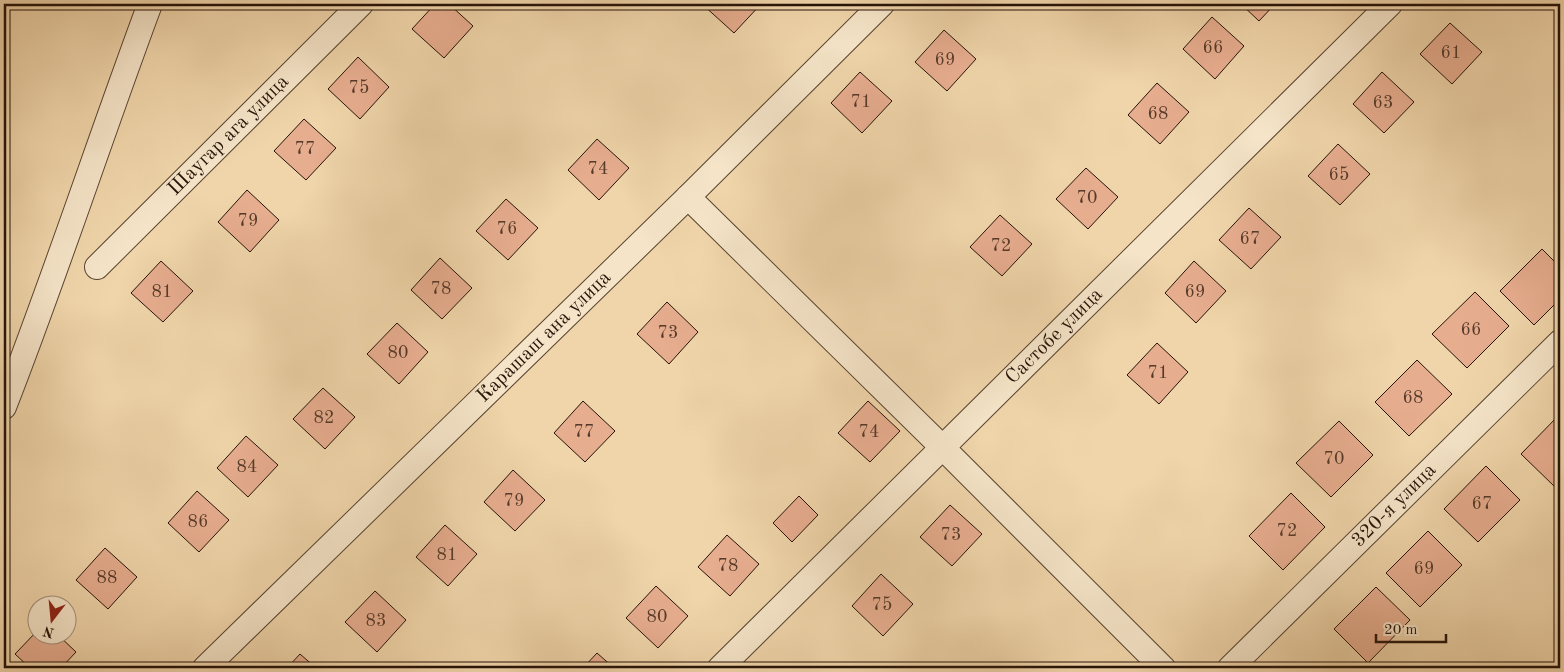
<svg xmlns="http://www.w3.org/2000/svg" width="1564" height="672" viewBox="0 0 1564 672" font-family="'Old Standard TT',serif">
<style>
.building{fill:#e7ad8f;stroke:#251308}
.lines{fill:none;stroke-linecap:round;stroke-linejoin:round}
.minor-casing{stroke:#584430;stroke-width:26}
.minor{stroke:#f5e4c8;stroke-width:24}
.labels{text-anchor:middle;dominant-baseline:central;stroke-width:5;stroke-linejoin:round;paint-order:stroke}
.number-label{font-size:18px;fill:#563a2a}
.street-label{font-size:20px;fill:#251308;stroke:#f5e4c8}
</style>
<rect width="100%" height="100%" fill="#f0d5aa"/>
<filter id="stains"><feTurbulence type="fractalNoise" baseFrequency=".004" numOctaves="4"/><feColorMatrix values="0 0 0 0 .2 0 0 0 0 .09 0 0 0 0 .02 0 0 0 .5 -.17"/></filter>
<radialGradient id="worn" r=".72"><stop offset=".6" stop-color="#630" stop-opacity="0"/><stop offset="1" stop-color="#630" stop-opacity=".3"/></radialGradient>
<!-- building -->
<g class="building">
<polygon points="435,4 449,4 473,26 444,58 412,29"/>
<polygon points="702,4 761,4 734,33"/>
<polygon points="1241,4 1275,4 1259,21"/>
<polygon points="1212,17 1244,46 1215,79 1183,49"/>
<polygon points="1450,23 1482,52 1452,84 1420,54"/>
<polygon points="944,30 976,59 947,91 915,62"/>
<polygon points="358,57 389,87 360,119 328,89"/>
<polygon points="860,72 892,101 862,133 831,103"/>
<polygon points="1382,72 1414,102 1384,133 1353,104"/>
<polygon points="1157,83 1189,112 1160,144 1128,115"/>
<polygon points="304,119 336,148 306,180 274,151"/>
<polygon points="597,139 629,168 599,200 568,170"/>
<polygon points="1338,144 1370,174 1340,205 1308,176"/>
<polygon points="1086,168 1118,197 1088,229 1056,199"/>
<polygon points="247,190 279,220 250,252 218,222"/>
<polygon points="506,199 538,228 508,260 476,231"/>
<polygon points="1249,208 1281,237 1251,269 1219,240"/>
<polygon points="1000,215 1032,244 1002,276 970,247"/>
<polygon points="1542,249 1560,267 1560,299 1534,325 1500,291"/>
<polygon points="440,258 472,288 442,319 411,290"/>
<polygon points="161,261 193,291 163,322 131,293"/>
<polygon points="1194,261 1226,291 1196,323 1165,293"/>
<polygon points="1475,292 1509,326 1467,368 1432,334"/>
<polygon points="667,302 698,332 669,364 637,334"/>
<polygon points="397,323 428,352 399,384 367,354"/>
<polygon points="1157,343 1188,372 1159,404 1127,375"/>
<polygon points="1417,360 1452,394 1409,436 1375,402"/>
<polygon points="323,388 355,417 325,449 293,419"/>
<polygon points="583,401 615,431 585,462 554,433"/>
<polygon points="868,401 900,431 870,462 838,433"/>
<polygon points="1560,414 1560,482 1555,487 1521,454"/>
<polygon points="1339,421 1373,455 1331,497 1296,463"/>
<polygon points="246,436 278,465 248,497 217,468"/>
<polygon points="1486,466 1520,500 1478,542 1444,509"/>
<polygon points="513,470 545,500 515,531 484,502"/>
<polygon points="197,491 229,520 199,552 168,523"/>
<polygon points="1291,493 1325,527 1283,570 1249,536"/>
<polygon points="799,496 818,515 792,542 773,523"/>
<polygon points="950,505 982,534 952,566 920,537"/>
<polygon points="445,525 477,554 448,586 416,557"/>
<polygon points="1428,531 1462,565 1420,607 1386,573"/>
<polygon points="727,535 759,564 730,596 698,567"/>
<polygon points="105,548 137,577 108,609 76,580"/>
<polygon points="881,574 913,604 883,636 852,606"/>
<polygon points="656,586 688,616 658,648 626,618"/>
<polygon points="1376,587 1410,620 1368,663 1334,629"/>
<polygon points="375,591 406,620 377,652 345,622"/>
<polygon points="38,630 38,634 57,634 76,652 61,668 30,668 15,654"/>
<polygon points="597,653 614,668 583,668"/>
<polygon points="300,654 316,668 287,668"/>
</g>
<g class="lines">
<defs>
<g id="minor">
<polyline points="688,197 943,448 1163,668"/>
<path id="s1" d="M 97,267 L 361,4"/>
<path d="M 4,407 C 56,274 100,138 150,4"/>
<path id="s2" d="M 205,668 L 688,197 L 882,4"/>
<path id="s3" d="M 720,668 L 1390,4"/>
<path id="s4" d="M 1230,668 L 1560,342"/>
</g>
</defs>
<!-- minor casing -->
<use href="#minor" class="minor-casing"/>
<!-- minor -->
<use href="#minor" class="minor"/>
</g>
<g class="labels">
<!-- number labels -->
<g class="number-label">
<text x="1213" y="48">66</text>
<text x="1451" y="53">61</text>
<text x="945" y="60">69</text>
<text x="359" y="88">75</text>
<text x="861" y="102">71</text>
<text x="1383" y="103">63</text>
<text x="1158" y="114">68</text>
<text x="305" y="149">77</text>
<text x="598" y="169">74</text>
<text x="1339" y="175">65</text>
<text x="1087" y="198">70</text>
<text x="248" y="221">79</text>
<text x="507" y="229">76</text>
<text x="1250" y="239">67</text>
<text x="1001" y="246">72</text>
<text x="441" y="289">78</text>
<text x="162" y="292">81</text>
<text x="1195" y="292">69</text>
<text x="1471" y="330">66</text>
<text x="668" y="333">73</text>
<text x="398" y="353">80</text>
<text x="1158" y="373">71</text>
<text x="1413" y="398">68</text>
<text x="324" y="418">82</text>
<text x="584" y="432">77</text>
<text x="869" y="432">74</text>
<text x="1334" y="459">70</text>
<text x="247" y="467">84</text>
<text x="514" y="501">79</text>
<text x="1482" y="504">67</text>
<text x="198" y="522">86</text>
<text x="1287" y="531">72</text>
<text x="951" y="535">73</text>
<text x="447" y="555">81</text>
<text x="728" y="566">78</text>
<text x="1424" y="569">69</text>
<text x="107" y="578">88</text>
<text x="882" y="605">75</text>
<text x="657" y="617">80</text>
<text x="376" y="621">83</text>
</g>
<!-- street labels -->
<g class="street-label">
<text stroke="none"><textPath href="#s1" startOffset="186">Шаугар ага улица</textPath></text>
<text stroke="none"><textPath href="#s3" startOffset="471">Састобе улица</textPath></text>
<text stroke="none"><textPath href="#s2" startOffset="474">Карашаш ана улица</textPath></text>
<text stroke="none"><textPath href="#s4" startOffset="231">320-я улица</textPath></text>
</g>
</g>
<!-- margin -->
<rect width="1564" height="672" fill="none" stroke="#f0d5aa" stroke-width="20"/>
<rect x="5" y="5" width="1554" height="662" fill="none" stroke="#251308" stroke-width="2.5"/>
<rect x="10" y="10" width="1544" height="652" fill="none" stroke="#251308"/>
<!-- north arrow -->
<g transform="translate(52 620) rotate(196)"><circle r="24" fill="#f5e4c8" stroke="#a2907b"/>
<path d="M0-4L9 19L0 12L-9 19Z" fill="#8f2418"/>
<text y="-8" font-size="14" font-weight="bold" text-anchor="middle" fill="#251308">N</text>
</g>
<!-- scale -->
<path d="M1376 634v8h70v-8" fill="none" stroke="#251308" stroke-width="2.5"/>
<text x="1384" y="634" font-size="15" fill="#251308" stroke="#f5e4c8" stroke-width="4" paint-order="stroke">20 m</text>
<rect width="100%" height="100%" filter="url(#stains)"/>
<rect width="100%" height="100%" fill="url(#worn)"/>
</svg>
